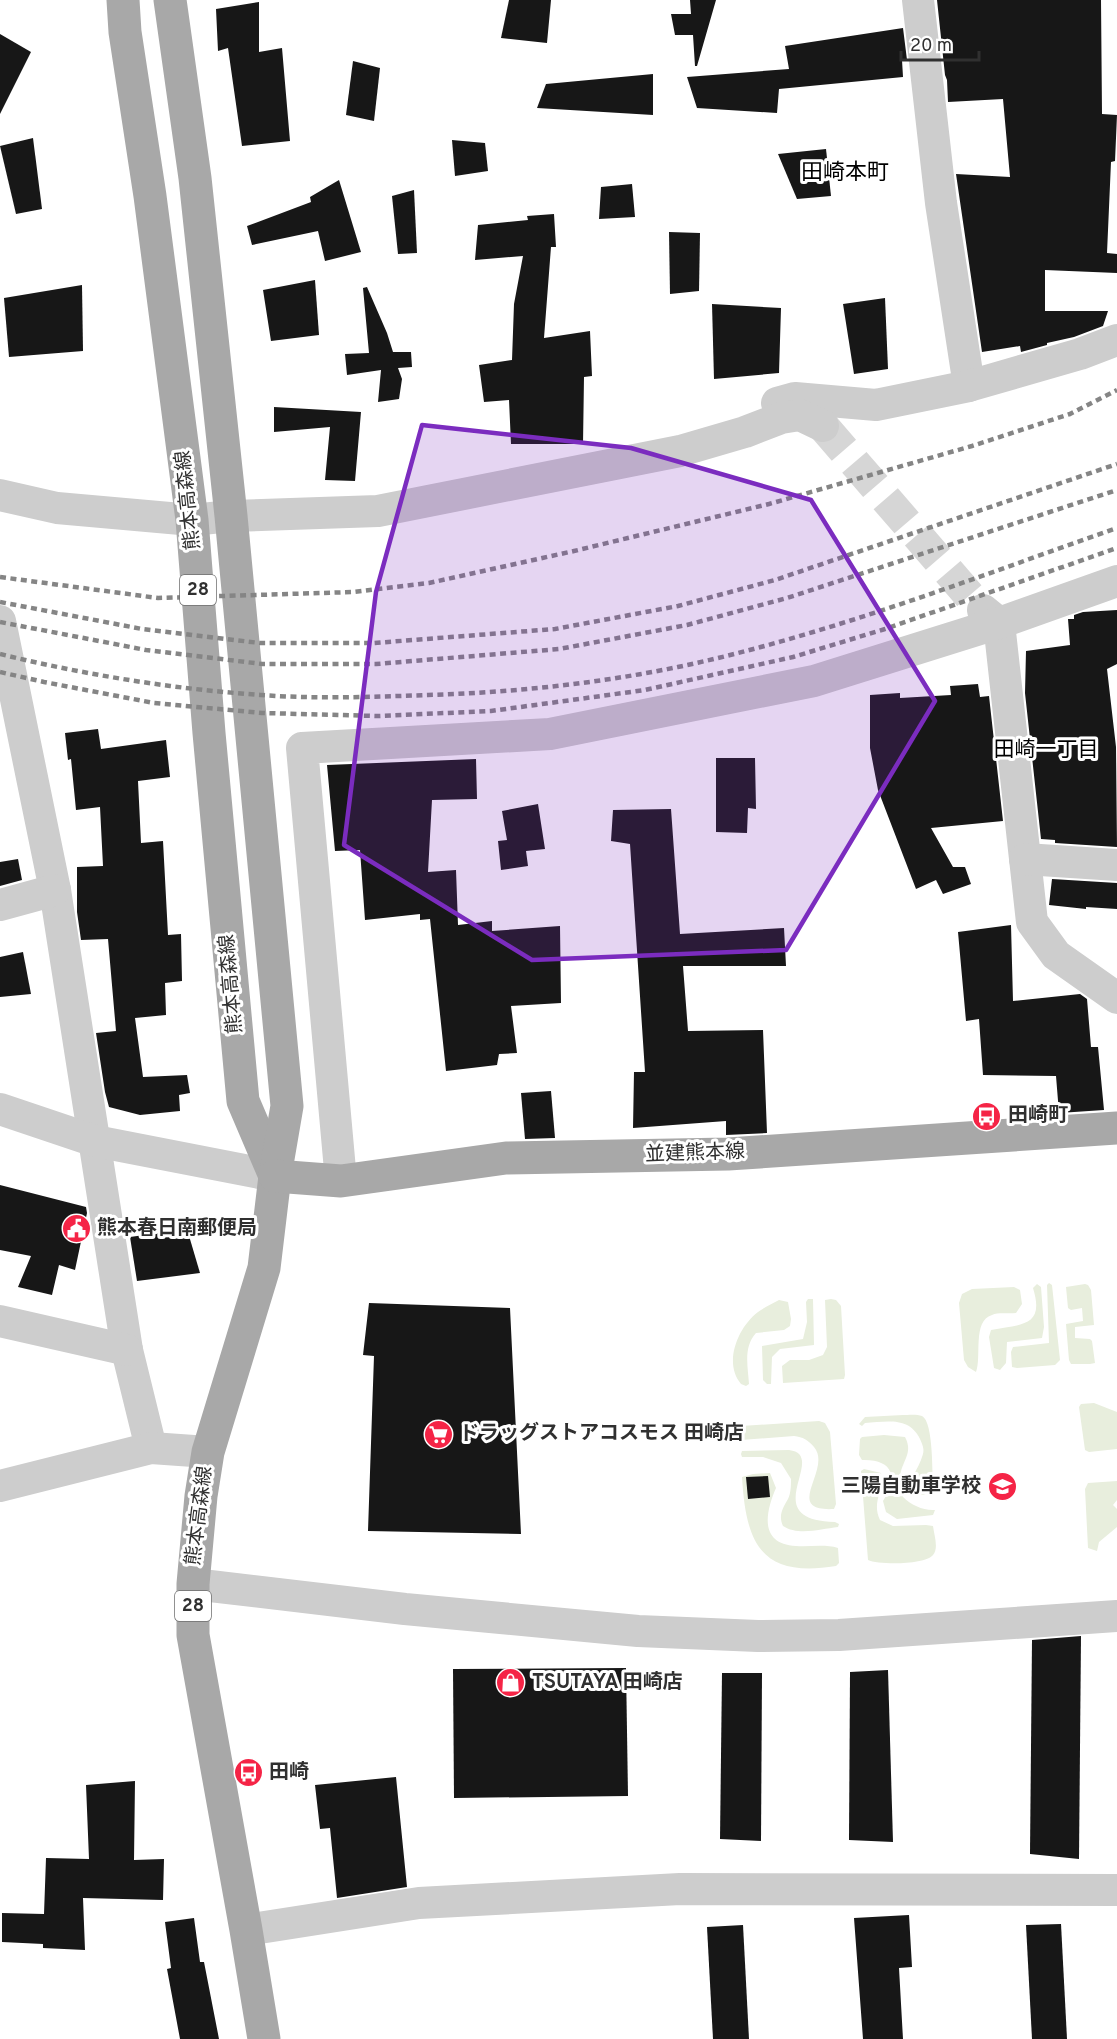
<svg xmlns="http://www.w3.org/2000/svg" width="1117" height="2039" viewBox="0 0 1117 2039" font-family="Overpass,'Noto Sans JP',sans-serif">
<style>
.green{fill:#e8eedd}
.building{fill:#171717}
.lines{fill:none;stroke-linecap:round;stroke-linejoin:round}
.minor-tunnel{stroke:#d6d6d6;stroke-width:32;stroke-dasharray:32 16;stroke-linecap:butt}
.minor{stroke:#cdcdcd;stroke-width:32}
.major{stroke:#a8a8a8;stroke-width:33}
.rail{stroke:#858585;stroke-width:4.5;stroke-dasharray:6 4.5;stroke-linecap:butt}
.marked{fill:#7b2cbf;fill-opacity:0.2;stroke:#7b2cbf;stroke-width:4.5;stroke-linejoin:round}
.labels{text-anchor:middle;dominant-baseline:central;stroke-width:6;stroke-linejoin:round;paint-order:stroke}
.shield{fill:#fff;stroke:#6e6e6e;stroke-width:1.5}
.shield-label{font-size:18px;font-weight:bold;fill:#303030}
.street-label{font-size:20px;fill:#303030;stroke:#fff}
.poi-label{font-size:20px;font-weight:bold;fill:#303030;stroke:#fff;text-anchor:start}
.neighbourhood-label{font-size:21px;fill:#000;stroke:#fff}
.quarter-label{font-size:22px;fill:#000;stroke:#fff}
</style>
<rect width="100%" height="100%" fill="#fff"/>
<!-- green -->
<g class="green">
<polygon points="1049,1283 1052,1285 1060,1360 1055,1365 1017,1368 1012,1367 1011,1352 1013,1347 1049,1343 1047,1285"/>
<path d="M 1037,1284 L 1041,1287 L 1044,1327 L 1042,1338 L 1007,1342 L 1006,1363 L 1000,1370 L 994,1368 L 989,1337 L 991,1330 C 1022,1324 1045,1327 1033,1288 Z"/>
<polygon points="1085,1284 1088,1285 1091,1290 1094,1325 1075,1327 1075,1338 1090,1339 1092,1341 1095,1363 1090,1364 1071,1364 1069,1360 1066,1324 1083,1321 1082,1308 1071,1310 1068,1308 1066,1287"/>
<path d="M 1014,1287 L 1020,1290 L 1022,1304 L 1016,1313 C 1008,1314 998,1312 992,1315 C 972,1321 982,1357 976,1372 L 968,1367 L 964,1360 L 959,1303 L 962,1294 L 972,1289 Z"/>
<polygon points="808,1299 813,1299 814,1345 780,1349 772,1357 771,1384 767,1384 763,1380 762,1346 803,1339 807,1322 806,1302"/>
<polygon points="831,1299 836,1300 841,1306 845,1375 844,1379 783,1383 782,1366 790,1360 809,1360 823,1355 827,1347 825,1300"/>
<path d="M 779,1300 L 788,1302 L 791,1319 L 790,1326 L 784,1330 L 756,1333 C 743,1347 748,1367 749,1384 L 746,1386 L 741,1384 C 723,1363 738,1327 758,1312 C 765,1307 772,1304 779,1300 Z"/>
<polygon points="1094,1403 1117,1412 1117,1449 1089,1452 1085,1450 1079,1407 1081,1404"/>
<path d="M 903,1415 C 908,1415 917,1414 922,1416 C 934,1422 932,1477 933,1491 L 923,1495 L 916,1493 C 910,1472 916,1475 922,1457 C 925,1450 923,1446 920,1439 C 909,1416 886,1422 865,1423 L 862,1426 L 859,1424 L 865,1417 Z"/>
<path d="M 819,1421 L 825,1423 L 830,1432 L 836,1504 L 834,1509 C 781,1512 833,1469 814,1447 C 808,1440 803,1437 794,1436 L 741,1440 C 737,1435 737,1431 741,1426 Z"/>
<path d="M 884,1435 L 905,1437 C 914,1454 901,1461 900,1478 C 899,1485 901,1491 903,1497 C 911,1505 924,1511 935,1510 L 933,1515 L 897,1519 L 886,1512 L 883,1501 C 899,1477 893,1459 862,1460 L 859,1455 L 860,1439 L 862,1437 Z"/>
<path d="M 789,1450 C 830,1455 754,1520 835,1522 L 839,1524 L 838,1527 C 821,1529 798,1536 783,1526 C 778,1515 783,1508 788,1499 C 791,1493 791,1485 791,1479 L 781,1463 L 763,1457 L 742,1457 L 741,1454 L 742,1451 Z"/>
<path d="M 864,1469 L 881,1473 C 885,1490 871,1501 880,1520 L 893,1526 L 926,1525 L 933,1526 C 934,1535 939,1548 933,1555 C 925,1565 879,1565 868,1560 L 861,1471 Z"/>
<path d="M 770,1473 L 776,1488 C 766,1511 758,1544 796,1546 C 810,1547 825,1544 838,1548 L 839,1563 L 836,1566 C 761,1578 746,1544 742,1477 L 753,1474 Z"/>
<polygon points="1117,1481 1117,1500 1113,1505 1117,1509 1117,1527 1099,1542 1097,1551 1088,1548 1085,1489 1088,1483"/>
</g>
<!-- building -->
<g class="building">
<polygon points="509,0 551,0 547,43 501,38"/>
<polygon points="690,0 716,0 697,66 695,66 693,35 675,35 671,14 691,14"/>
<polygon points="937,0 1101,0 1102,114 1117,115 1115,161 1111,162 1107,253 1117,254 1117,273 1045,270 1045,311 1108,311 1103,326 1074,337 1047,343 1047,345 1021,352 1020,346 982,352 956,174 1010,177 1003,99 948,102 947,80 945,75"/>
<polygon points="259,2 259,52 282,48 290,141 242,146 228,48 218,51 216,9"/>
<polygon points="903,28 907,60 902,60 903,77 779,89 777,113 697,108 687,77 789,69 785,46"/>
<polygon points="0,34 31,52 0,114"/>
<polygon points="353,61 380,68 374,121 346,115"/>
<polygon points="653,74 653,115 537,108 546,84"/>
<polygon points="33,138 42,209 16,214 0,146"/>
<polygon points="452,140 485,143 488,171 455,176"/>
<polygon points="826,149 831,196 797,199 778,154"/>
<polygon points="339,180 361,252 325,261 318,231 252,245 247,226 311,202 310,197"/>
<polygon points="632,184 635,217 599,219 601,187"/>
<polygon points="414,190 417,253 398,254 392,196"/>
<polygon points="554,214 556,247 551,247 544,338 590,331 592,376 584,377 583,444 511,444 509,400 484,402 479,365 512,360 514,304 523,256 475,260 478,225 528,220 527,216"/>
<polygon points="669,232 700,233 699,291 670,294"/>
<polygon points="315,280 319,335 271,341 263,290"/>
<polygon points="82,285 83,351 9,357 4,298"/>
<polygon points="367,287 387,333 393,352 411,352 412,367 398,368 402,379 399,399 378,402 381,370 347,375 345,354 369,353 363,288"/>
<polygon points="885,298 888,369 854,374 843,304"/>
<polygon points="712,304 781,308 779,373 714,379"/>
<polygon points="274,407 361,412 355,481 325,480 330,427 274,432"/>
<polygon points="1117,610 1117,664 1107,669 1116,747 1117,847 1055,843 1055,840 1041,839 1025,693 1026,651 1070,645 1068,619 1074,619 1074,615 1083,612"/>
<polygon points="978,684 980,697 989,696 1003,821 931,828 953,867 965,867 971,884 943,894 936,880 916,889 878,790 870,748 870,695 900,693 900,698 951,695 950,686"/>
<polygon points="98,729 101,749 166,740 170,777 138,781 141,843 163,841 168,935 181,934 182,981 165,983 166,1015 135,1018 143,1077 187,1075 190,1093 179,1095 180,1111 140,1115 109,1107 105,1092 96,1033 116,1031 108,939 81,940 77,912 77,867 103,866 100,807 76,810 71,759 68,760 65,733"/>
<polygon points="716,758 755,758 756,809 748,808 747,833 716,832"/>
<polygon points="476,759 477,799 432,800 428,872 456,870 458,925 492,921 492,931 560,926 561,1003 511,1006 517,1053 499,1054 497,1065 446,1071 430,919 420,920 420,914 365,920 360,850 335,851 327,765"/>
<polygon points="538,804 545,849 526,851 528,866 501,870 498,841 507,840 502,811"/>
<polygon points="671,809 680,934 784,928 786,966 683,966 688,1031 763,1030 767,1133 726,1135 726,1121 633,1128 634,1072 645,1072 630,844 611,841 613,810"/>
<polygon points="18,859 22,880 0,886 0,862"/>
<polygon points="1052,879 1117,883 1117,909 1086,907 1086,909 1049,905"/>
<polygon points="1011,925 1013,1001 1080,994 1087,999 1091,1047 1098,1047 1104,1110 1059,1113 1056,1076 983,1075 979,1019 966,1021 958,932"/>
<polygon points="23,952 31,994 0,997 0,957"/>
<polygon points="551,1091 555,1138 525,1139 521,1093"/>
<polygon points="0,1185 86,1207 87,1213 75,1270 59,1265 52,1295 18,1287 31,1256 0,1250"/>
<polygon points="187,1229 200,1273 137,1281 130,1237"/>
<polygon points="369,1303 510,1308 521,1534 368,1531 374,1356 363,1355"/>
<polygon points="768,1476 770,1497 748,1499 746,1477"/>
<polygon points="1081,1636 1079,1859 1030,1854 1032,1640"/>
<polygon points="626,1668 628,1796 454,1798 453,1669"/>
<polygon points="888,1670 893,1842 849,1840 850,1672"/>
<polygon points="722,1673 762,1673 761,1841 720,1839"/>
<polygon points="396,1777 407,1887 337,1898 330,1828 320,1829 315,1785"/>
<polygon points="135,1781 134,1860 164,1859 163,1900 83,1898 85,1950 43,1948 43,1944 2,1942 2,1913 44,1914 46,1858 89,1859 86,1785"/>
<polygon points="909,1915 912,1967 899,1968 903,2039 863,2039 854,1918"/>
<polygon points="194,1918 200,1962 204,1962 219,2039 180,2039 167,1969 171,1968 165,1922"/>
<polygon points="1061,1924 1067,2039 1032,2039 1026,1925"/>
<polygon points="743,1925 749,2039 713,2039 707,1927"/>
</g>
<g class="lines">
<!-- minor-tunnel -->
<polyline class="minor-tunnel" points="823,426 980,608"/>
<!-- minor -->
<g class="minor">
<polyline points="918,0 941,203 969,386"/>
<polyline points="777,403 795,398 876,405 969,386 1080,354 1117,340"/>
<polyline points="0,495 57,508 192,520 231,516 378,511 680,451 745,432 781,418 800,415 823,426"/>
<polyline points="983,610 999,623 1032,922 1056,955 1117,998"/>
<polyline points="0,621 55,890 127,1350 151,1448"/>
<polyline points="1025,859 1117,865"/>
<polyline points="0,905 55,890"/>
<polyline points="0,1109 95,1141 275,1176"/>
<polyline points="341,1181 302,748 550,734 814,681 999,623 1117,581"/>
<polyline points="0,1321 127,1350"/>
<polyline points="0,1486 151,1448 208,1452"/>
<polyline points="193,1584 405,1609 638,1631 758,1636 839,1635 1117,1616"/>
<polyline points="246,1930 419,1903 680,1889 1117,1890"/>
</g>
<!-- major -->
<g class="major">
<polyline points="123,0 125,32 150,196 192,520 209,733 243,1101 275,1176"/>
<polyline points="170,0 195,178 231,516 287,1106 275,1176 264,1268 208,1452 201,1496 193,1584 193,1635 246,1930 264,2039"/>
<polyline points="275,1176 341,1181 506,1158 728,1154 1117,1128"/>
</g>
<!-- rail -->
<g class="rail">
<polyline points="0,577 158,598 353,592 429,583 574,551 769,504 972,446 1070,414 1117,390"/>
<polyline points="0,602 142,629 260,643 374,643 555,629 678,606 775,580 1117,464"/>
<polyline points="0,622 146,650 262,664 376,664 559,649 687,625 787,598 1117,490"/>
<path d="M 0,654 C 86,675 173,689 261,695 C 316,699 372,697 428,695 C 525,692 623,681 718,658 C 854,625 985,574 1117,528"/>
<polyline points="0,672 44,682 154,703 262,713 378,716 491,711 645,690 793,657 885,629 1117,548"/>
</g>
</g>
<!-- marked area -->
<path class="marked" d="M 422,425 L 631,448 L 811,500 L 935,701 L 786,950 L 532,960 L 344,845 L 376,592 Z"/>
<!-- icons -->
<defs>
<symbol id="bus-disc" viewBox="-11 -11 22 22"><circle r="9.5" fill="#f52446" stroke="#fff"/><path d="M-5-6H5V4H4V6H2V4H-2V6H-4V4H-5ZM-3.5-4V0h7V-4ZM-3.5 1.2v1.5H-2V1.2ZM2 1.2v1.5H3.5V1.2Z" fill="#fff"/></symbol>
<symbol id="civic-disc" viewBox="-11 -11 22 22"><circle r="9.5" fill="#f52446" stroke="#fff"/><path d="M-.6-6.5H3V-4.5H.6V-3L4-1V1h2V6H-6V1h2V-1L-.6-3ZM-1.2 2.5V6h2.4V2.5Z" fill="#fff"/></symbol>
<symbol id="supermarket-disc" viewBox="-11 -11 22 22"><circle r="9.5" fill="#f52446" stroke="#fff"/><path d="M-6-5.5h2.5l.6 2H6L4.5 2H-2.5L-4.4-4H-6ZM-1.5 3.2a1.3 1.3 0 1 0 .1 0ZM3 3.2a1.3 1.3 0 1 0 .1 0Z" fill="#fff"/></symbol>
<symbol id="school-disc" viewBox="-11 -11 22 22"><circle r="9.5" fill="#f52446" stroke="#fff"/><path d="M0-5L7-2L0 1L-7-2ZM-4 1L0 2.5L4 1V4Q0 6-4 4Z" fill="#fff"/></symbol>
<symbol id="shop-disc" viewBox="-11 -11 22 22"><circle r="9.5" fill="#f52446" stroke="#fff"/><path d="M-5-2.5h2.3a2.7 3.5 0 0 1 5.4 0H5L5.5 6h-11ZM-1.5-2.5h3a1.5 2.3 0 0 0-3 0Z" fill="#fff"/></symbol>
</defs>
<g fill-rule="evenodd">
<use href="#bus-disc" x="970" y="1100" width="33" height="33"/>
<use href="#civic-disc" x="60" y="1212" width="33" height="33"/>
<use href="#supermarket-disc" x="422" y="1418" width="33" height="33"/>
<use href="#school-disc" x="986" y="1470" width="33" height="33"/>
<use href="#shop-disc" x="494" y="1666" width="33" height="33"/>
<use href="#bus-disc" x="232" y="1756" width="33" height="33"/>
</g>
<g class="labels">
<!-- shield labels -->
<g class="shield">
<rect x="180" y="575" width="36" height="30" rx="4.5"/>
<rect x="175" y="1591" width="36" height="30" rx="4.5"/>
</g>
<g class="shield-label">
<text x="198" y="590">28</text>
<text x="193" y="1606">28</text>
</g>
<!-- street labels -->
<g class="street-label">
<text transform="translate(189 500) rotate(-96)">熊本高森線</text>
<text transform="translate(232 984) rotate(-95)">熊本高森線</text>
<text transform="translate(695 1154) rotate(-2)">並建熊本線</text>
<text transform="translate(200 1516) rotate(-83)">熊本高森線</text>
</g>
<!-- poi labels -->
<g class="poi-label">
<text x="1008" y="1116">田崎町</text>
<text x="97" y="1229">熊本春日南郵便局</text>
<text x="459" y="1434">ドラッグストアコスモス 田崎店</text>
<text x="981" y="1487" text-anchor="end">三陽自動車学校</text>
<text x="532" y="1683">TSUTAYA 田崎店</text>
<text x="269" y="1773">田崎</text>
</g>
<!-- neighbourhood labels -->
<g class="neighbourhood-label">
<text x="1046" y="750">田崎一丁目</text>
</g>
<!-- quarter labels -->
<g class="quarter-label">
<text x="845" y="173">田崎本町</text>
</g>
</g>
<!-- scale -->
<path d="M901 51v9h78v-9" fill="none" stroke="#303030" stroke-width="3"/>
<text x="910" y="51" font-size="18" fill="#303030" stroke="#ffffff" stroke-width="4.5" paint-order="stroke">20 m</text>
</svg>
